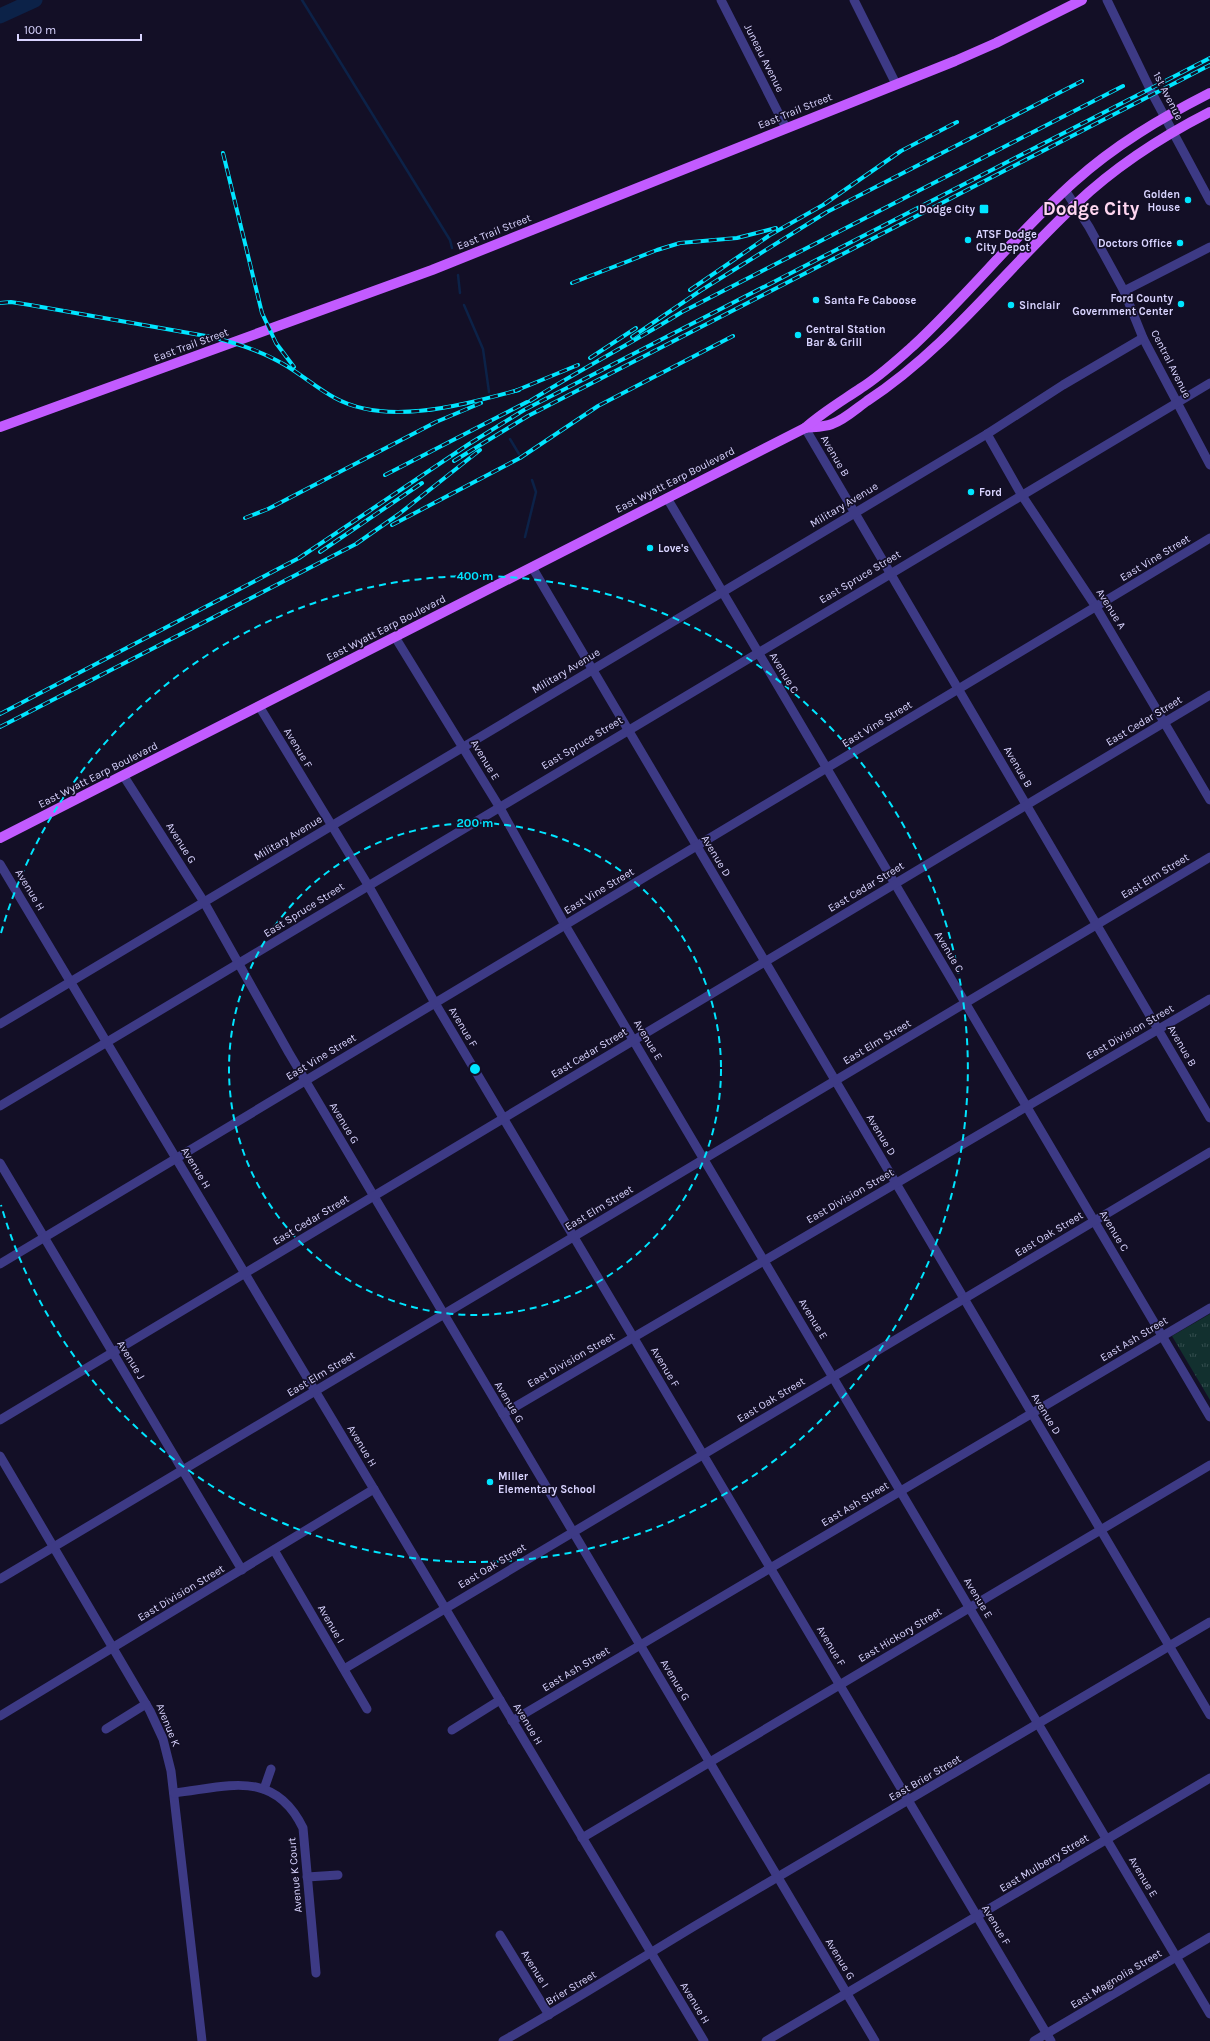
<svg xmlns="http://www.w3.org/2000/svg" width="1210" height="2041" viewBox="0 0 1210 2041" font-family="Karla,sans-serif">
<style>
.park{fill:url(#park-tufts)}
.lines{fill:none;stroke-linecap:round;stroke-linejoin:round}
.stream{stroke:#0c2248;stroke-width:2.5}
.river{stroke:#0c2248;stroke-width:15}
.minor{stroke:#3d3a85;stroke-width:9}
.major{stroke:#c25bff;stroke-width:10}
.rail-casing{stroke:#00e5ff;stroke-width:4}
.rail{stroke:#130f26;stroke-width:2.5;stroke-dasharray:8;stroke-linecap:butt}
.ring{fill:none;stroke:#00e5ff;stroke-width:2;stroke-dasharray:7 5}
.poi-dot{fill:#00e5ff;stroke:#130f26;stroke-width:1.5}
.labels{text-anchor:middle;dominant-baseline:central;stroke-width:3.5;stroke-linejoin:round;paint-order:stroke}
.street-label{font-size:11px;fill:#d9d4ff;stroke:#130f26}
.poi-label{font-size:11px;font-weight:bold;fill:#d9d4ff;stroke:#130f26;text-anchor:start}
.town-label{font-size:19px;font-weight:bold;fill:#ffd6f0;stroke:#130f26}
.centre{fill:#00e5ff;stroke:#130f26;stroke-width:2}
.ring-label{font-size:12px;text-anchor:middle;font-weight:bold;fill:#00e5ff;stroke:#130f26;stroke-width:3.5;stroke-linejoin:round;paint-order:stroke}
</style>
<defs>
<pattern id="park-tufts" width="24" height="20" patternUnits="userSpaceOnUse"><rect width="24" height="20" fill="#12302f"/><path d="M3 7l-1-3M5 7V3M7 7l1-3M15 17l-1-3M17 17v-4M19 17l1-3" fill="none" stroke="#344d4e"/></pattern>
</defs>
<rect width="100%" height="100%" fill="#130f26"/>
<!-- park -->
<polygon class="park" points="1210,1314 1210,1400 1172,1336"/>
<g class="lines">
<!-- stream -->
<g class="stream">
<polyline points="302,0 450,240 452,248"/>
<polyline points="458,275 460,293"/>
<polyline points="464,305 483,349 489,392"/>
<polyline points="510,439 519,454"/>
<polyline points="525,537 536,492 532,480"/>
</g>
<!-- river -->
<polyline class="river" points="0,16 35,0"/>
<!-- minor -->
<g class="minor">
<polyline points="721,0 786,128"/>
<polyline points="854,0 896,84"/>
<polyline points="1107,0 1153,95 1210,201"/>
<polyline points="1065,190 1089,227 1124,291 1143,338 1210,465"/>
<polyline points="1124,291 1210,247"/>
<polyline points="805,428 1210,1118"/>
<polyline points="987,434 1021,494 1096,607 1210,800"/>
<polyline points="667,498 1210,1417"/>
<polyline points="532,567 1210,1715"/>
<polyline points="395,637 500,808 565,925 1210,2014"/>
<polyline points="259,706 368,885 435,1003 1051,2041"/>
<polyline points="123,775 204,902 289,1053 875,2041"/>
<polyline points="0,864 704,2041"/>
<polyline points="0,1024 987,434 1063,385 1143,338"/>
<polyline points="0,1106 1210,383"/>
<polyline points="0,1163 242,1570"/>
<polyline points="0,1264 1210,538"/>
<polyline points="503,1414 1210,999"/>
<polyline points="0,1420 1210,695"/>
<polyline points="0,1456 150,1711 163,1739 171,1771 202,2041"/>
<polyline points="274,1550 367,1709"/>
<polyline points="0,1579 1210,857"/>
<polyline points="344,1669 1210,1152"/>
<polyline points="0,1716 374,1489"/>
<polyline points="512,1721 1210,1308"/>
<polyline points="106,1729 146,1704"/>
<polyline points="452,1730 500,1700"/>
<polyline points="264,1789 271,1769"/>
<path d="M 174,1793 C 227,1787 274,1768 303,1828 L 316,1973"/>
<polyline points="582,1838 1210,1465"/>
<polyline points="307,1877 338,1875"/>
<polyline points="500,1935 549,2015"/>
<path d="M 503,2041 C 569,2004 633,1963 698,1924 C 869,1824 1039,1722 1210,1622"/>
<polyline points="766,2041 1210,1778"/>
<polyline points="1034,2041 1210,1937"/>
</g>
<!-- major -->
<g class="major">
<polyline points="0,427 432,270 955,61 996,43 1082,0"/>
<path d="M 805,428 C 813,427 824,427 832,424 C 844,420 857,408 867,401 C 948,348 1006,269 1076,204 C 1116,166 1161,137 1210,112"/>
<path d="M 0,838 L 805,428 C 823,412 842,401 861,388 C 880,376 897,360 913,346 C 969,294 1017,233 1074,182 C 1115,145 1161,118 1210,93"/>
</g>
<defs>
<g id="rail">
<polyline points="223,153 262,313 276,343 294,367"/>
<polyline points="572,283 657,250 680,243 737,238 776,228"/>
<polyline points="690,290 770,235 823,205 901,151 957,122"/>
<path d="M 0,303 L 11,302 L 30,305 L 206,336 C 234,342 260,350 285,365 C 302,375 318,389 335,398 C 388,427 465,404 519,390"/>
<polyline points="632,337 700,291 827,212 1082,81"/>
<polyline points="590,358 636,328"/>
<polyline points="515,391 578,365"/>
<path d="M 530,401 C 579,370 632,343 682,312 L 1123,86"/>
<polyline points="454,461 528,416 1210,65"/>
<polyline points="385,475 527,402"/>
<polyline points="245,518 268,509 436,422 481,403"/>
<polyline points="392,525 520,458 598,406 733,336"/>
<polyline points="320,552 422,483"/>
<polyline points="0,714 299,558 469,444 524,410 1210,58"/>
<polyline points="0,727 356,544 399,514 480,450"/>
</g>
</defs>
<!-- rail casing -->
<use href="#rail" class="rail-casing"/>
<!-- rail -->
<use href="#rail" class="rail"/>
</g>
<!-- distance rings -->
<g class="ring">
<circle cx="475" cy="1069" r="246"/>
<path d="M1 933A493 493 0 1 1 1 1205"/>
</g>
<!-- markers -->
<g class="poi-dot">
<circle cx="1188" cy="200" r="4"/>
<rect x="979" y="204" width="10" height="10" rx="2"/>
<circle cx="968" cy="240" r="4"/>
<circle cx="1180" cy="243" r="4"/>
<circle cx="816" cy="300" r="4"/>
<circle cx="1181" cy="304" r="4"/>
<circle cx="1011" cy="305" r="4"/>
<circle cx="798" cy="335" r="4"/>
<circle cx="971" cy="492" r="4"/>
<circle cx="650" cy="548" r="4"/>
<circle cx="490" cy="1482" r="4"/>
</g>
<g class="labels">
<!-- street labels -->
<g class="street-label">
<text transform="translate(764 58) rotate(63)">Juneau Avenue</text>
<text transform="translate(1168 96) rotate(63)">1st Avenue</text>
<text transform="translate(795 111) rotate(-22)">East Trail Street</text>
<text transform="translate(494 232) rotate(-22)">East Trail Street</text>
<text transform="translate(191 345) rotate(-20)">East Trail Street</text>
<text transform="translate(1171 364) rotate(63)">Central Avenue</text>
<text transform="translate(835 456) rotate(60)">Avenue B</text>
<text transform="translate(675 480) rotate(-27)">East Wyatt Earp Boulevard</text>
<text transform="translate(844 505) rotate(-31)">Military Avenue</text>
<text transform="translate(1155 558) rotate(-31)">East Vine Street</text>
<text transform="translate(860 577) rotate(-31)">East Spruce Street</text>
<text transform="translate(1111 609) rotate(58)">Avenue A</text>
<text transform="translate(386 628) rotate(-27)">East Wyatt Earp Boulevard</text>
<text transform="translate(566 671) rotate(-31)">Military Avenue</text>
<text transform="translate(784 673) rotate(59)">Avenue C</text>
<text transform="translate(1144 721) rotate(-31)">East Cedar Street</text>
<text transform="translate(877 724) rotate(-31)">East Vine Street</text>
<text transform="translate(582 743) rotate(-31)">East Spruce Street</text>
<text transform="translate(298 748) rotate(59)">Avenue F</text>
<text transform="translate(485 760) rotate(59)">Avenue E</text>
<text transform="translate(1018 767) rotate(60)">Avenue B</text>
<text transform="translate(98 775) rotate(-27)">East Wyatt Earp Boulevard</text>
<text transform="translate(288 838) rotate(-31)">Military Avenue</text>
<text transform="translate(181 843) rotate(58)">Avenue G</text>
<text transform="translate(716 856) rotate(59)">Avenue D</text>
<text transform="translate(1155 876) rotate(-31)">East Elm Street</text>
<text transform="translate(866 887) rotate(-31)">East Cedar Street</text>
<text transform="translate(30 890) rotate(59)">Avenue H</text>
<text transform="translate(599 891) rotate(-31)">East Vine Street</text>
<text transform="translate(304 910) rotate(-32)">East Spruce Street</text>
<text transform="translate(949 952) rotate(59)">Avenue C</text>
<text transform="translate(463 1027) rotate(59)">Avenue F</text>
<text transform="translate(1130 1032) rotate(-30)">East Division Street</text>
<text transform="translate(648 1040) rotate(59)">Avenue E</text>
<text transform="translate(877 1042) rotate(-31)">East Elm Street</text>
<text transform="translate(1182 1046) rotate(60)">Avenue B</text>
<text transform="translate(589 1053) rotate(-31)">East Cedar Street</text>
<text transform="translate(321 1057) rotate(-31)">East Vine Street</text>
<text transform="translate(344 1123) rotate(59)">Avenue G</text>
<text transform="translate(881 1135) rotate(59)">Avenue D</text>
<text transform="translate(196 1168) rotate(59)">Avenue H</text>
<text transform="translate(850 1196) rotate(-30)">East Division Street</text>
<text transform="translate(599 1208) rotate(-31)">East Elm Street</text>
<text transform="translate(311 1220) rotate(-31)">East Cedar Street</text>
<text transform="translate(1114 1231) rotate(59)">Avenue C</text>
<text transform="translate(1049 1234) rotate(-31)">East Oak Street</text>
<text transform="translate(813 1319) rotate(59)">Avenue E</text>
<text transform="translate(1134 1339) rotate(-31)">East Ash Street</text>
<text transform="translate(131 1360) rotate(59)">Avenue J</text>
<text transform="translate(571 1360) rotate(-30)">East Division Street</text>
<text transform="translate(665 1367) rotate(59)">Avenue F</text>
<text transform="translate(321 1374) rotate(-31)">East Elm Street</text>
<text transform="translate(771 1400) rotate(-31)">East Oak Street</text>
<text transform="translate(509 1402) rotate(59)">Avenue G</text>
<text transform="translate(1046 1414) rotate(59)">Avenue D</text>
<text transform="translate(362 1446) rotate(59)">Avenue H</text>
<text transform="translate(855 1504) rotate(-31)">East Ash Street</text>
<text transform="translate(492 1566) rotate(-31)">East Oak Street</text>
<text transform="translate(181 1593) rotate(-31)">East Division Street</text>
<text transform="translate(978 1598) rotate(59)">Avenue E</text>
<text transform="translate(331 1624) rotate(60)">Avenue I</text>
<text transform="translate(900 1635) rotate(-31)">East Hickory Street</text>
<text transform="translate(831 1646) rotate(59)">Avenue F</text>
<text transform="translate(576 1669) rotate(-31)">East Ash Street</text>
<text transform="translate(675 1680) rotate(59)">Avenue G</text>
<text transform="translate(528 1724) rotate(59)">Avenue H</text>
<text transform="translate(168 1725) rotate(68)">Avenue K</text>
<text transform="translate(925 1778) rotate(-30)">East Brier Street</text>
<text transform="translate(1044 1863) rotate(-31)">East Mulberry Street</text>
<text transform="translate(295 1875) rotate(-95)">Avenue K Court</text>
<text transform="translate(1143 1877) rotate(59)">Avenue E</text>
<text transform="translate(996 1925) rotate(59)">Avenue F</text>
<text transform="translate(840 1959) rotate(59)">Avenue G</text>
<text transform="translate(535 1969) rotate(58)">Avenue I</text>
<text transform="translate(1116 1979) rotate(-31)">East Magnolia Street</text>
<text transform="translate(571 1988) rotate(-31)">Brier Street</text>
<text transform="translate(695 2003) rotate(59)">Avenue H</text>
</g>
<!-- poi labels -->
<g class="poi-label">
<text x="1180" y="194" text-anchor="end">Golden<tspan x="1180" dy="13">House</tspan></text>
<text x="975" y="209" text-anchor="end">Dodge City</text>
<text x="976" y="234">ATSF Dodge<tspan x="976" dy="13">City Depot</tspan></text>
<text x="1172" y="243" text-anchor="end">Doctors Office</text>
<text x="1173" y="298" text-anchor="end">Ford County<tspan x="1173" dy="13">Government Center</tspan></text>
<text x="824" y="300">Santa Fe Caboose</text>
<text x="1019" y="305">Sinclair</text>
<text x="806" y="329">Central Station<tspan x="806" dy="13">Bar &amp; Grill</tspan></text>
<text x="979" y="492">Ford</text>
<text x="658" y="548">Love's</text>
<text x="498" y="1476">Miller<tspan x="498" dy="13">Elementary School</tspan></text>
</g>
<!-- town labels -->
<g class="town-label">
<text x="1091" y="209">Dodge City</text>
</g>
</g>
<circle cx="475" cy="1069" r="6" class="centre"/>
<g class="ring-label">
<text x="475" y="580">400 m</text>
<text x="475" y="827">200 m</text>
</g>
<!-- scale -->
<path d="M18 34v6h123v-6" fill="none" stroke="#d9d4ff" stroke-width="2"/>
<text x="24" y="34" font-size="12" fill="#d9d4ff" stroke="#130f26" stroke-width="3" paint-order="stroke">100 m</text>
</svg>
